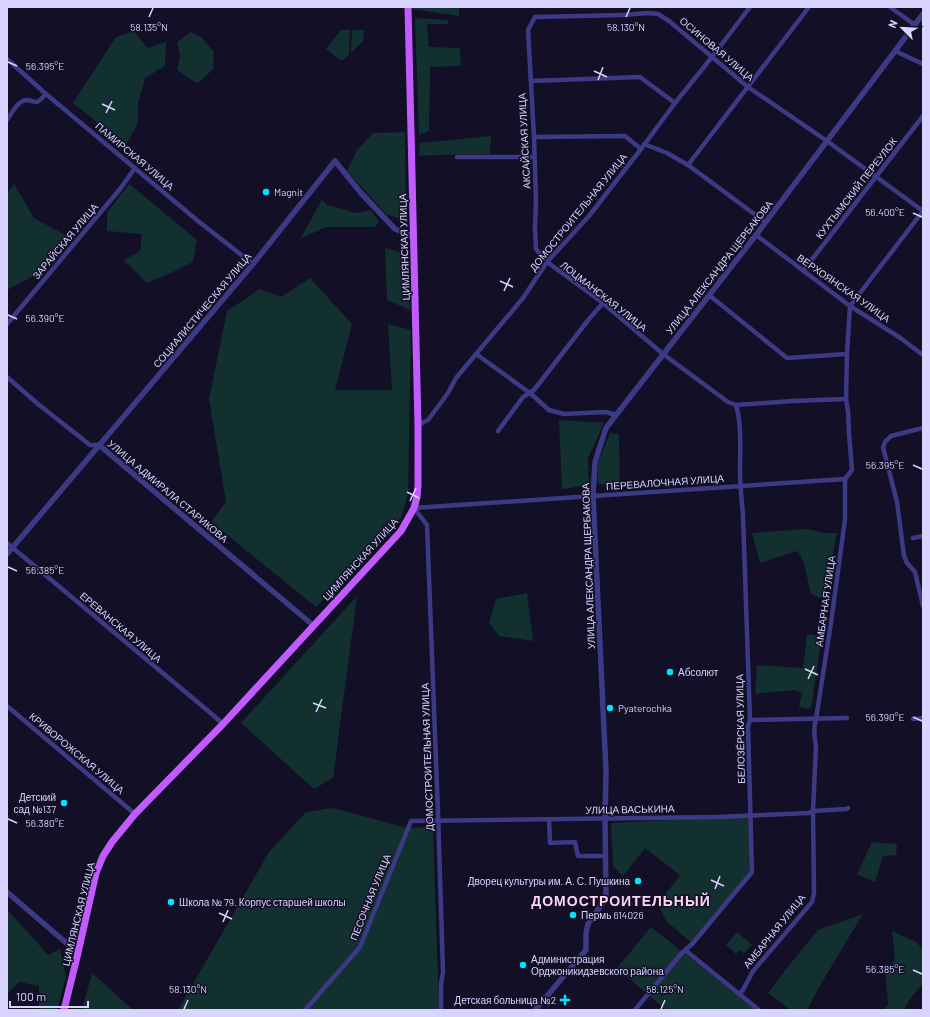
<svg xmlns="http://www.w3.org/2000/svg" width="930" height="1017" viewBox="0 0 930 1017" font-family="Barlow,sans-serif">
<style>
.green{fill:#12302f}
.lines{fill:none;stroke-linecap:round;stroke-linejoin:round}
.minor{stroke:#3d3a85;stroke-width:4.5}
.tertiary{stroke:#3d3a85;stroke-width:5.5}
.primary{stroke:#c25bff;stroke-width:7}
.ticks{fill:none;stroke:#d9d4ff;stroke-width:1.5}
.poi-dot{fill:#00e5ff;stroke:#130f26;stroke-width:1.5}
.labels{text-anchor:middle;dominant-baseline:central;stroke-width:3;stroke-linejoin:round;paint-order:stroke}
.street-label{font-size:10px;fill:#d9d4ff;stroke:#130f26}
.poi-label{font-size:10px;fill:#d9d4ff;stroke:#130f26;text-anchor:start}
.district-label{font-size:14px;font-weight:bold;letter-spacing:1px;fill:#ffd6f0;stroke:#130f26}
.ticks-label{font-size:10px;text-anchor:middle;fill:#d9d4ff;stroke:#130f26;stroke-width:3;stroke-linejoin:round;paint-order:stroke}
</style>
<rect width="100%" height="100%" fill="#130f26"/>
<!-- green -->
<g class="green">
<polygon points="412,7 459,7 459,16 412,9"/>
<polygon points="415,18 448,20 448,24 427,24 429,47 460,48 461,66 430,67 429,131 419,135"/>
<polygon points="341,30 350,30 349,54 343,60 340,60 326,49"/>
<polygon points="352,30 364,30 363,41 351,53"/>
<polygon points="134,31 147,48 166,42 165,66 145,78 138,104 138,123 126,145 73,103 116,37"/>
<polygon points="191,32 201,37 214,52 213,69 205,77 198,83 192,80 177,70 180,56 177,42"/>
<polygon points="405,132 406,221 386,214 347,171 357,150 373,133"/>
<polygon points="491,136 490,154 437,155 419,156 420,143"/>
<polygon points="14,184 34,218 69,237 35,275 7,290 7,194"/>
<polygon points="129,184 197,240 193,262 175,271 147,283 124,260 140,251 142,234 107,231 107,213"/>
<polygon points="322,200 328,205 356,213 371,210 379,222 374,227 326,227 300,239"/>
<polygon points="385,248 408,254 410,310 387,300"/>
<polygon points="310,278 352,324 335,390 392,390 388,324 411,330 408,494 401,518 316,607 211,522 226,502 209,399 227,311 260,289 281,297"/>
<polygon points="559,420 604,423 588,458 589,485 562,489"/>
<polygon points="610,433 619,434 620,486 598,484 598,462"/>
<path d="M 806,529 L 817,531 L 824,533 L 837,533 L 824,599 L 811,594 C 808,583 805,558 797,551 L 760,563 L 752,533 Z"/>
<polygon points="527,593 533,641 499,636 489,623 496,599"/>
<polygon points="357,596 333,778 314,789 241,723"/>
<polygon points="807,635 822,635 811,709 799,707 802,693 795,690 755,694 757,665 803,668"/>
<polygon points="333,808 407,828 433,827 439,1010 178,1010 269,852 306,812"/>
<polygon points="750,816 751,870 692,943 666,921 658,904 680,875 645,848 623,876 613,866 611,823"/>
<polygon points="872,842 897,844 896,855 883,856 875,882 857,874"/>
<polygon points="7,910 24,928 48,955 60,949 66,977 57,1010 39,1010 39,986 19,982 7,994"/>
<path d="M 863,914 C 844,946 824,977 807,1010 L 791,1010 L 768,993 L 787,968 L 818,930 Z"/>
<polygon points="651,927 756,1010 666,1010 617,968"/>
<polygon points="892,931 916,942 923,949 923,983 910,999 904,1010 884,1010 888,1004 885,970 895,960"/>
<polygon points="737,932 752,945 744,953 740,950 736,954 726,945"/>
<polygon points="92,973 133,1010 82,1010"/>
</g>
<g class="lines">
<!-- minor -->
<g class="minor">
<polyline points="890,7 915,25"/>
<polyline points="895,51 923,64"/>
<polyline points="7,59 46,94 198,221 253,264"/>
<polyline points="531,81 640,77 675,103"/>
<path d="M 7,120 C 12,113 18,100 27,100 C 30,100 34,102 37,102 L 40,100 L 46,94"/>
<polyline points="534,137 625,136 641,149"/>
<polyline points="644,144 667,153 688,165 765,222"/>
<polyline points="457,157 534,157"/>
<polyline points="688,165 809,7"/>
<polyline points="756,235 850,306 899,337 923,355"/>
<polyline points="803,271 923,116"/>
<polyline points="709,295 787,358 847,354"/>
<polyline points="7,324 120,189 135,168"/>
<polyline points="476,354 530,393 549,410 564,414 606,412 616,415"/>
<polyline points="7,377 38,404 90,445 99,445"/>
<polyline points="846,399 792,401 736,405 728,402 663,354 603,303 547,262 536,249 535,228 536,200 534,137 528,30 535,17 622,15 649,13 658,14 669,21 748,87 827,141 923,211"/>
<polyline points="418,425 428,420 448,393 456,378 523,298 547,262 589,216 641,149 675,103 712,57 750,7"/>
<polyline points="923,428 891,436 885,442 883,447 897,502 904,556 907,563 915,572 923,606"/>
<polyline points="498,431 523,397 534,390 589,319 603,303"/>
<polyline points="414,508 427,525 438,813 443,972 441,985 441,1010"/>
<polyline points="414,508 845,479"/>
<polyline points="913,538 923,536"/>
<polyline points="7,543 207,710 223,724"/>
<polyline points="7,706 135,814"/>
<polyline points="913,719 923,718"/>
<polyline points="750,720 847,718"/>
<polyline points="549,819 550,843 575,842 578,856 605,856"/>
<polyline points="685,950 759,1010"/>
<path d="M 739,994 L 743,990 L 753,971 L 812,902 L 814,893 L 813,811 L 816,746 C 814,736 813,728 816,719 L 831,623 L 845,519 L 845,479 L 852,470 L 849,433 L 848,411 L 846,399 L 847,354 L 850,306 L 923,211"/>
<polyline points="305,1010 360,947 411,821 717,817 809,813 813,811 846,809 848,808"/>
<path d="M 635,1010 L 680,955 L 693,943 L 752,872 L 748,726 L 750,720 L 743,516 C 742,501 740,487 740,473 C 740,452 742,425 736,405"/>
</g>
<!-- tertiary -->
<g class="tertiary">
<polyline points="99,445 314,626"/>
<polyline points="7,554 253,264 335,161 361,193 395,229 414,237"/>
<polyline points="7,892 78,953"/>
<polyline points="535,1010 586,950 586,933 588,924 606,898 605,818 606,771 593,496 595,462 606,428 756,235 923,14"/>
</g>
<!-- primary -->
<polyline class="primary" points="64,1010 78,953 96,873 103,856 112,842 135,814 223,724 401,531 414,508 417,497 418,486 418,425 408,7"/>
</g>
<!-- ticks -->
<path class="ticks" d="M 149,17 L 153,8M 626,17 L 630,8M 8,62 L 17,66M 594,71 L 607,77M 598,80 L 603,67M 102,104 L 115,110M 106,113 L 112,101M 913,213 L 922,217M 500,281 L 513,287M 504,291 L 510,278M 8,315 L 17,319M 913,465 L 922,469M 407,492 L 419,498M 410,501 L 416,488M 8,567 L 17,571M 805,669 L 818,675M 808,679 L 814,666M 313,703 L 326,708M 316,712 L 322,699M 913,717 L 922,721M 8,819 L 17,823M 711,880 L 724,886M 715,889 L 720,876M 219,913 L 232,919M 223,922 L 228,910M 913,970 L 922,974M 184,1009 L 188,1000M 661,1009 L 665,1000"/>
<!-- markers -->
<g class="poi-dot">
<circle cx="266" cy="192" r="4"/>
<circle cx="670" cy="672" r="4"/>
<circle cx="610" cy="708" r="4"/>
<circle cx="64" cy="803" r="4"/>
<circle cx="638" cy="881" r="4"/>
<circle cx="171" cy="902" r="4"/>
<circle cx="573" cy="915" r="4"/>
<circle cx="523" cy="965" r="4"/>
<path d="M563 994h4v4h4v4h-4v4h-4v-4h-4v-4h4z"/>
</g>
<g class="labels">
<!-- street labels -->
<g class="street-label">
<text transform="translate(717 49) rotate(40)">ОСИНОВАЯ УЛИЦА</text>
<text transform="translate(524 141) rotate(-93)">АКСАЙСКАЯ УЛИЦА</text>
<text transform="translate(135 156) rotate(40)">ПАМИРСКАЯ УЛИЦА</text>
<text transform="translate(856 188) rotate(-52)">КУХТЫМСКИЙ ПЕРЕУЛОК</text>
<text transform="translate(578 212) rotate(-51)">ДОМОСТРОИТЕЛЬНАЯ УЛИЦА</text>
<text transform="translate(65 241) rotate(-50)">ЗАРАЙСКАЯ УЛИЦА</text>
<text transform="translate(404 247) rotate(-92)">ЦИМЛЯНСКАЯ УЛИЦА</text>
<text transform="translate(719 267) rotate(-52)">УЛИЦА АЛЕКСАНДРА ЩЕРБАКОВА</text>
<text transform="translate(844 288) rotate(35)">ВЕРХОЯНСКАЯ УЛИЦА</text>
<text transform="translate(604 296) rotate(38)">ЛОЦМАНСКАЯ УЛИЦА</text>
<text transform="translate(202 310) rotate(-50)">СОЦИАЛИСТИЧЕСКАЯ УЛИЦА</text>
<text transform="translate(665 482) rotate(-4)">ПЕРЕВАЛОЧНАЯ УЛИЦА</text>
<text transform="translate(168 491) rotate(40)">УЛИЦА АДМИРАЛА СТАРИКОВА</text>
<text transform="translate(360 559) rotate(-48)">ЦИМЛЯНСКАЯ УЛИЦА</text>
<text transform="translate(588 566) rotate(-92)">УЛИЦА АЛЕКСАНДРА ЩЕРБАКОВА</text>
<text transform="translate(825 601) rotate(-82)">АМБАРНАЯ УЛИЦА</text>
<text transform="translate(121 627) rotate(40)">ЕРЕВАНСКАЯ УЛИЦА</text>
<text transform="translate(740 729) rotate(-91)">БЕЛОЗЁРСКАЯ УЛИЦА</text>
<text transform="translate(77 753) rotate(40)">КРИВОРОЖСКАЯ УЛИЦА</text>
<text transform="translate(427 757) rotate(-92)">ДОМОСТРОИТЕЛЬНАЯ УЛИЦА</text>
<text transform="translate(630 809) rotate(-1)">УЛИЦА ВАСЬКИНА</text>
<text transform="translate(370 897) rotate(-68)">ПЕСОЧНАЯ УЛИЦА</text>
<text transform="translate(78 914) rotate(-76)">ЦИМЛЯНСКАЯ УЛИЦА</text>
<text transform="translate(774 931) rotate(-51)">АМБАРНАЯ УЛИЦА</text>
</g>
<!-- poi labels -->
<g class="poi-label">
<text x="274" y="192">Magnit</text>
<text x="678" y="672">Абсолют</text>
<text x="618" y="708">Pyaterochka</text>
<text x="56" y="797" text-anchor="end">Детский<tspan x="56" dy="12">сад №137</tspan></text>
<text x="630" y="881" text-anchor="end">Дворец культуры им. А. С. Пушкина</text>
<text x="179" y="902">Школа № 79. Корпус старшей школы</text>
<text x="581" y="915">Пермь 614026</text>
<text x="531" y="959">Администрация<tspan x="531" dy="12">Орджоникидзевского района</tspan></text>
<text x="556" y="1000" text-anchor="end">Детская больница №2</text>
</g>
<!-- district labels -->
<g class="district-label">
<text x="621" y="900">ДОМОСТРОИТЕЛЬНЫЙ</text>
</g>
</g>
<g class="ticks-label">
<text x="149" y="31">58.135°N</text>
<text x="626" y="31">58.130°N</text>
<text x="45" y="70">56.395°E</text>
<text x="885" y="216">56.400°E</text>
<text x="45" y="322">56.390°E</text>
<text x="885" y="469">56.395°E</text>
<text x="45" y="574">56.385°E</text>
<text x="885" y="721">56.390°E</text>
<text x="45" y="827">56.380°E</text>
<text x="885" y="973">56.385°E</text>
<text x="188" y="993">58.130°N</text>
<text x="665" y="993">58.125°N</text>
</g>
<!-- border -->
<rect width="930" height="1017" fill="none" stroke="#d9d4ff" stroke-width="16"/>
<!-- north arrow -->
<g transform="translate(902 28) rotate(294)" stroke="#130f26" stroke-width="3" paint-order="stroke">
<path d="M0-3L7 15L0 10L-7 15Z" fill="#d9d4ff"/>
<text y="-6" font-size="11" font-weight="bold" text-anchor="middle" fill="#d9d4ff">N</text>
</g>
<!-- scale -->
<path d="M10 1001v6h78v-6" fill="none" stroke="#d9d4ff" stroke-width="2"/>
<text x="16" y="1001" font-size="12" fill="#d9d4ff" stroke="#130f26" stroke-width="3" paint-order="stroke">100 m</text>
</svg>
